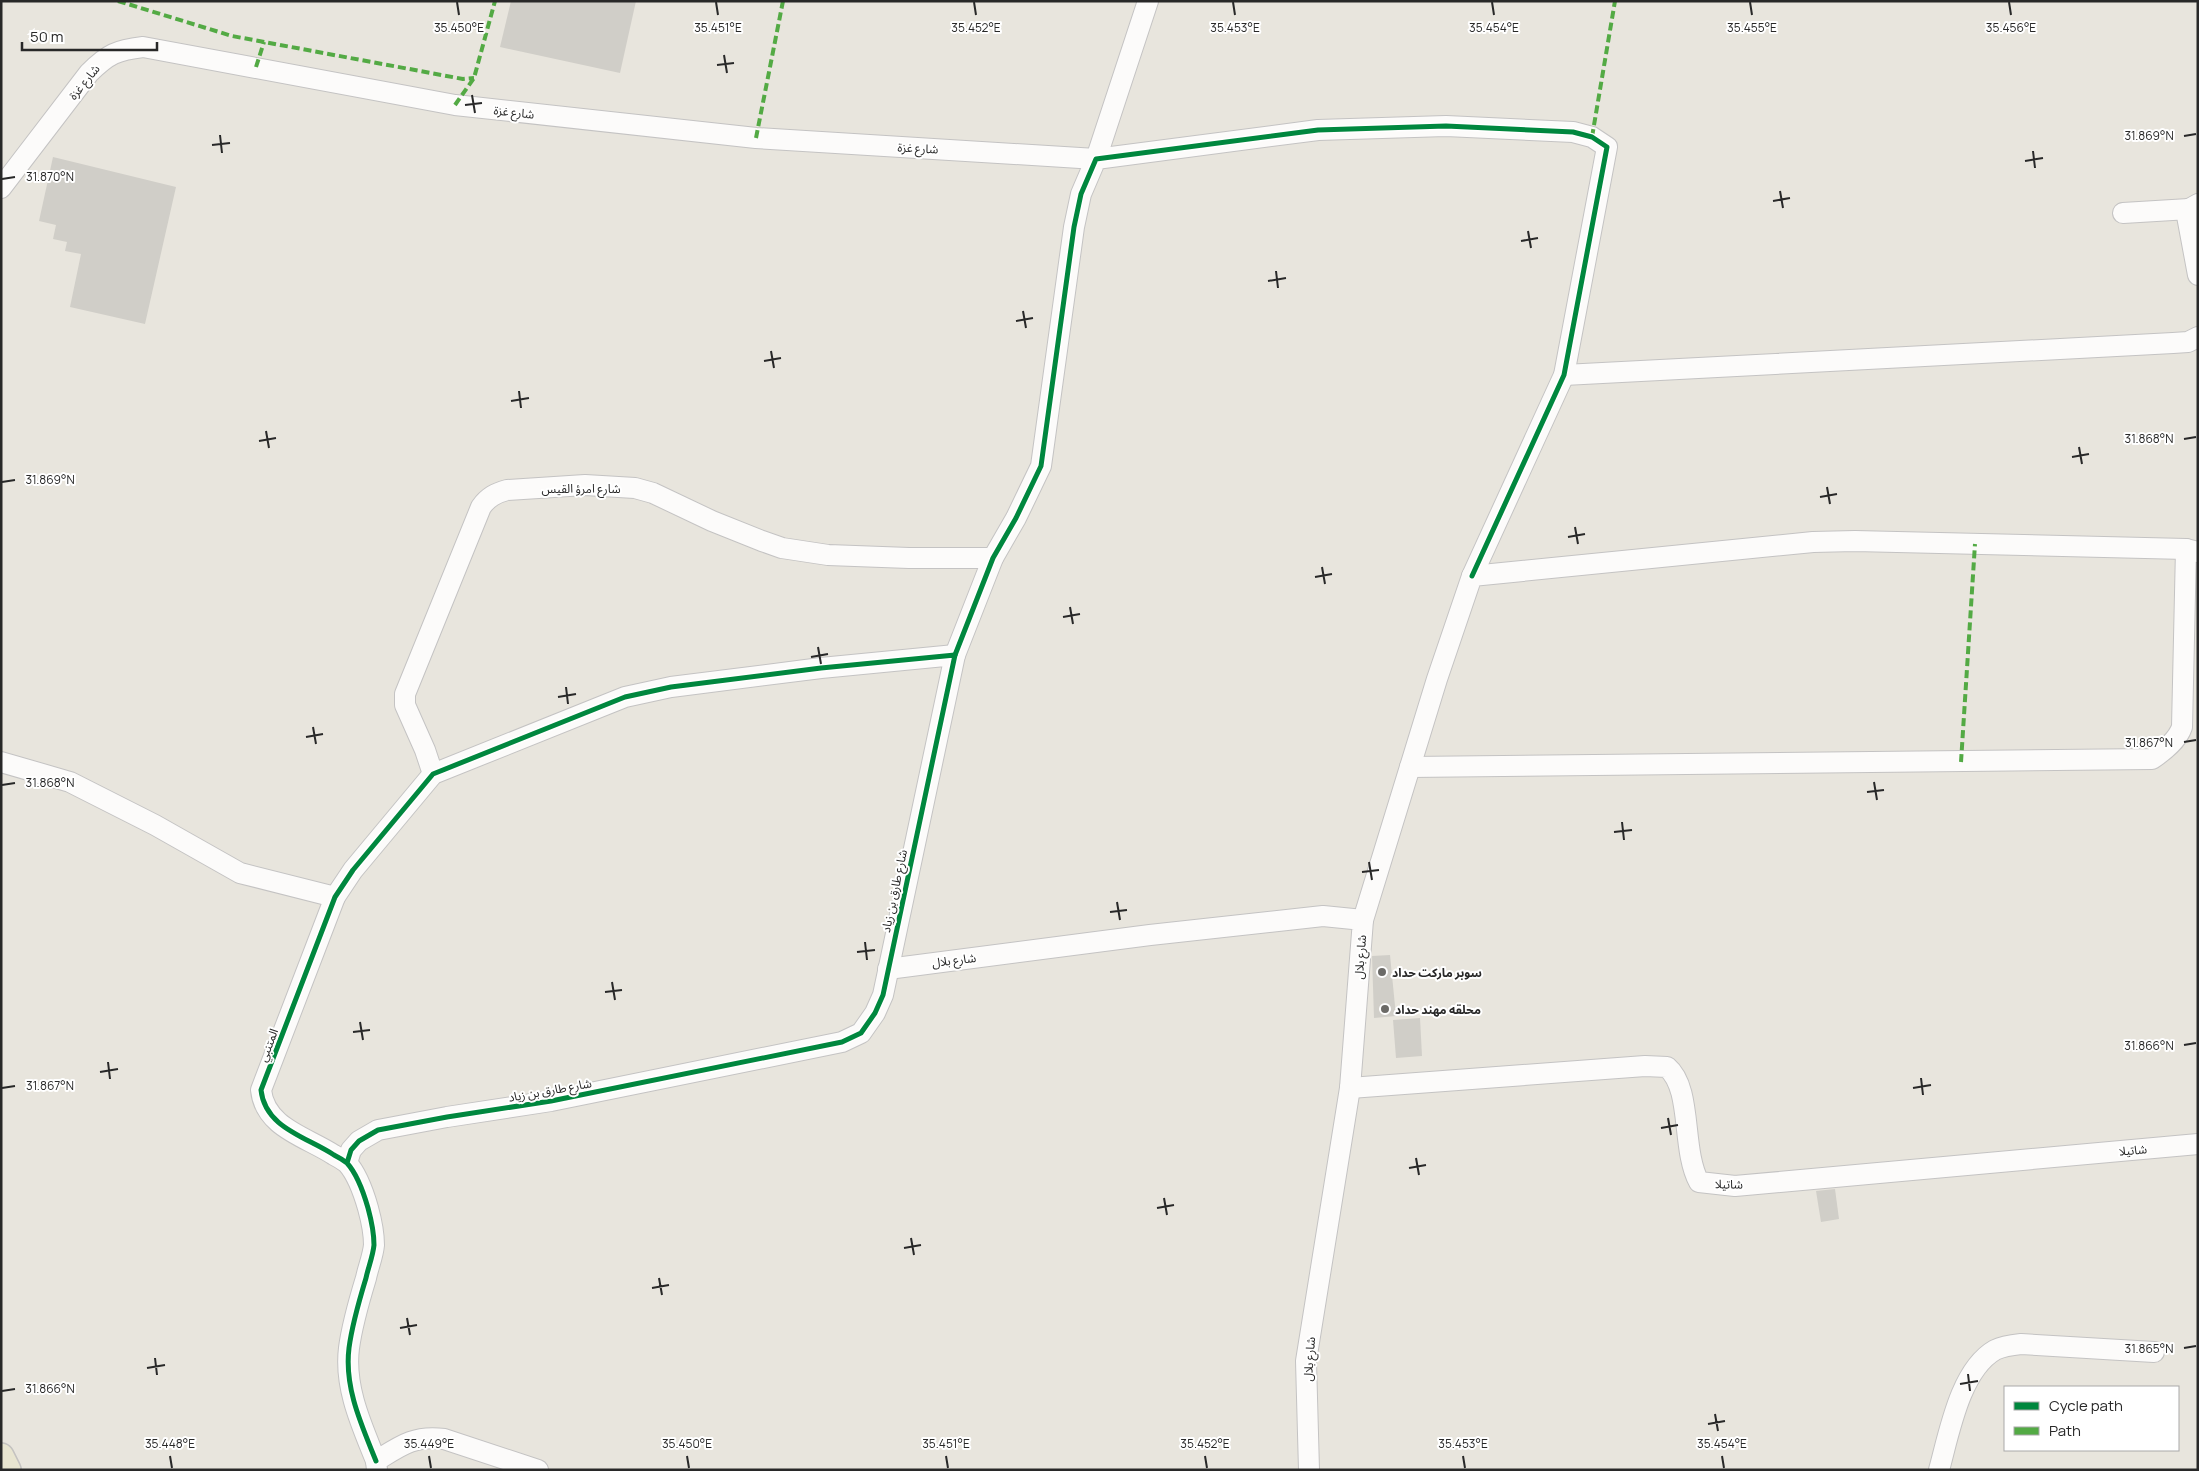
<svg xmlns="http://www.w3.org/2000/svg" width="2199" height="1471" viewBox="0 0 2199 1471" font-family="Manrope,'Noto Sans Arabic',sans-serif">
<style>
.building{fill:#d0cec8}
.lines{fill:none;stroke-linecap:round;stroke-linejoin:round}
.minor-casing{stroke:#c4c3c3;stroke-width:22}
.major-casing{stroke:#c4c2c0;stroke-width:28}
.minor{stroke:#fcfbfa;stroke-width:20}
.major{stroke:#e8e5d0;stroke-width:25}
.quiet{stroke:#53aa44;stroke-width:4;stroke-dasharray:8 4;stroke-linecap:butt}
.cycleway-casing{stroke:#fff;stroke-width:8}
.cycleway{stroke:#00873e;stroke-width:5}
.ticks{fill:none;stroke:#282828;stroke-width:2}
.poi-dot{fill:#6b6a67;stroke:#fff;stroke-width:2}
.labels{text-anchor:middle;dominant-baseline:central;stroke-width:4;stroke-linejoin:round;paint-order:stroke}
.street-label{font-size:12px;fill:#282828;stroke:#fff}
.poi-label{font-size:12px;font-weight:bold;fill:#282828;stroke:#fff;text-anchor:start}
.ticks-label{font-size:12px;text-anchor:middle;fill:#282828;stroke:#fff;stroke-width:4;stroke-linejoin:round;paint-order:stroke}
</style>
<rect width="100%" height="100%" fill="#e8e5dd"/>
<!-- building -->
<g class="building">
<polygon points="511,1 636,1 620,73 500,47"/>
<polygon points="53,157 176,187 145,324 70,307 81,254 65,251 67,242 53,239 56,225 39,221"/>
<polygon points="1390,955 1396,1016 1374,1018 1372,956"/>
<polygon points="1420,1018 1422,1056 1396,1058 1393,1020"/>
<polygon points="1835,1189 1839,1219 1821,1222 1816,1191"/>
</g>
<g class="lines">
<defs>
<g id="minor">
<path d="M 1,188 L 89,73 C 108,54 117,50 143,47 L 455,105 L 756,138 L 1096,159 L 1148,1"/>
<polyline points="2198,204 2189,209 2187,216 2198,275"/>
<polyline points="2123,213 2189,209"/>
<polyline points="1564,375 2173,343 2188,342 2198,337"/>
<polyline points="955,655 993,558 1016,518 1041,466 1074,227 1081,194 1096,159 1318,130 1446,126 1573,132 1592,137 1607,147 1564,375 1472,576"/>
<polyline points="1,762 70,782 155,825 240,873 335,897"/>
<path d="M 1410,767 L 2152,759 C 2164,751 2177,741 2182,727 L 2186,549"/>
<path d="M 433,774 L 425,750 L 405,705 L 405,694 L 481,507 C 488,497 496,493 507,490 L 585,485 L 635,488 L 653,493 L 712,521 L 762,541 L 782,548 L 828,555 L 909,558 L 993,558"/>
<polyline points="1363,920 1437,679 1472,576 1813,542 1855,541 2186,549 2198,552"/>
<polyline points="888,969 1150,935 1323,916 1363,920 1350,1088 1306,1361 1309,1470"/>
<path d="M 1350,1088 L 1645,1066 L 1667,1067 C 1693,1089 1681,1149 1699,1182 L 1735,1186 L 2198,1144"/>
<path d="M 347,1163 L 351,1150 L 359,1141 L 378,1130 L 447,1117 L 551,1101 L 842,1042 L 861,1033 L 875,1013 L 883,995 L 955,655 L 821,668 L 671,687 L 625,697 L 605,705 L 433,774 L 353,870 L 335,897 L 261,1090 C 265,1128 307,1137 334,1155 C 338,1157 343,1160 347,1163 C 357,1174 364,1194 368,1208 C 371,1219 374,1232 374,1245 C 373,1256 368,1268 366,1278 C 359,1301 352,1325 349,1348 C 344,1388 362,1426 376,1461"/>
<path d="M 377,1470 L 376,1461 C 400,1446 414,1435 444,1439 L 538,1470"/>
<path d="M 1939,1470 C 1949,1434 1960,1370 1995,1350 C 2003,1346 2011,1345 2021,1344 L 2154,1352"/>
</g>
<polyline id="major" points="1,1456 8,1470"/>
</defs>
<!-- minor casing -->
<use href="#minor" class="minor-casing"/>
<!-- major casing -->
<use href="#major" class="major-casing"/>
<!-- minor -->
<use href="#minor" class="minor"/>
<!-- major -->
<use href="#major" class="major"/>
<!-- quiet -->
<g class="quiet">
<polyline points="118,1 232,36 463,79 474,78"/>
<polyline points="256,67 264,42"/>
<polyline points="455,105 474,78 495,1"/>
<polyline points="1592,137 1615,1"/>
<polyline points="756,138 783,1"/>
<polyline points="1961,762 1975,544"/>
</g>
<defs>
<g id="cycleway">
<polyline points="955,655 993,558 1016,518 1041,466 1074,227 1081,194 1096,159 1318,130 1446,126 1573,132 1592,137 1607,147 1564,375 1472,576"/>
<path d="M 347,1163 L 351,1150 L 359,1141 L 378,1130 L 447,1117 L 551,1101 L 842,1042 L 861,1033 L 875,1013 L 883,995 L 955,655 L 821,668 L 671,687 L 625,697 L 605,705 L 433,774 L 353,870 L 335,897 L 261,1090 C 265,1128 307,1137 334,1155 C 338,1157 343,1160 347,1163 C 357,1174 364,1194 368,1208 C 371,1219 374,1232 374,1245 C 373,1256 368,1268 366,1278 C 359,1301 352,1325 349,1348 C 344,1388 362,1426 376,1461"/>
</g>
</defs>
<!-- cycleway casing -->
<use href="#cycleway" class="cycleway-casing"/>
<!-- cycleway -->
<use href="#cycleway" class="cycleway"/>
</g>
<!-- ticks -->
<path class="ticks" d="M 457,2 L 459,15M 716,2 L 718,15M 974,2 L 976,15M 1233,2 L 1235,15M 1492,2 L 1494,15M 1750,2 L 1752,15M 2009,2 L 2011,15M 724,55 L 727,73M 717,65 L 734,63M 472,95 L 475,113M 465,105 L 482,103M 220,135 L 222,153M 2184,136 L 2196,134M 212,145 L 230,143M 2033,151 L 2035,168M 2025,161 L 2043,158M 2,179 L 15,177M 1780,191 L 1783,208M 1773,201 L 1790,198M 1528,231 L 1531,248M 1521,241 L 1538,238M 1276,271 L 1278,288M 1268,281 L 1286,278M 1023,311 L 1026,328M 1016,321 L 1033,318M 771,351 L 774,368M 764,361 L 781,358M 519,391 L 521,408M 511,401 L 529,398M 266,431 L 269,448M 2184,439 L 2196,437M 259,441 L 276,438M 2079,447 L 2082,464M 2072,457 L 2089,454M 2,482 L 15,480M 1827,487 L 1830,504M 1820,497 L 1837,494M 1575,527 L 1578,544M 1568,537 L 1585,534M 1322,567 L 1325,584M 1315,577 L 1332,574M 1070,607 L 1073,624M 1063,617 L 1080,614M 818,647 L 821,664M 811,657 L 828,654M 566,687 L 568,704M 558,697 L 576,694M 313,727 L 316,744M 306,737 L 323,734M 2184,742 L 2196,740M 1874,782 L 1877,800M 2,785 L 15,783M 1867,792 L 1884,790M 1622,822 L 1624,840M 1614,832 L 1632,830M 1369,862 L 1372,880M 1362,872 L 1379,870M 1117,902 L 1120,920M 1110,912 L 1127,910M 865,942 L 867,960M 857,952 L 875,950M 612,982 L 615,1000M 605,992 L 622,990M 360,1022 L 363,1040M 353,1032 L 370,1030M 2184,1045 L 2196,1043M 108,1062 L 110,1079M 100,1072 L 118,1069M 1921,1078 L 1923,1095M 2,1088 L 15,1086M 1913,1088 L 1931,1085M 1668,1118 L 1671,1135M 1661,1128 L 1678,1125M 1416,1158 L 1419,1175M 1409,1168 L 1426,1165M 1164,1198 L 1167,1215M 1157,1208 L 1174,1205M 911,1238 L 914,1255M 904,1248 L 921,1245M 659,1278 L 662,1295M 652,1288 L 669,1285M 407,1318 L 410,1335M 400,1328 L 417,1325M 2184,1348 L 2196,1346M 155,1358 L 157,1375M 147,1368 L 165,1365M 1968,1374 L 1970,1391M 1960,1384 L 1978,1381M 2,1391 L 15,1389M 1715,1414 L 1718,1431M 1708,1424 L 1725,1421M 170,1456 L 172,1468M 429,1456 L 431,1468M 687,1456 L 689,1468M 946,1456 L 948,1468M 1205,1456 L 1207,1468M 1463,1456 L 1465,1468M 1722,1456 L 1724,1468"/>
<!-- markers -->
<g class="poi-dot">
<circle cx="1382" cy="972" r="5"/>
<circle cx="1385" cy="1009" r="5"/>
</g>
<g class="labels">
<!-- street labels -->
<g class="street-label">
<text transform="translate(84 82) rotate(-51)">شارع غزة</text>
<text transform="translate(514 112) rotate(6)">شارع غزة</text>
<text transform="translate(918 148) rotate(3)">شارع غزة</text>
<text x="581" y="488">شارع امرؤ القيس</text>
<text transform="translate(894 891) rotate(-78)">شارع طارق بن زياد</text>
<text transform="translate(1360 957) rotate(-86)">شارع بلال</text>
<text transform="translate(954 960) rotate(-7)">شارع بلال</text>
<text transform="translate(268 1045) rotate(-69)">المتنبي</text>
<text transform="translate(550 1090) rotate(-10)">شارع طارق بن زياد</text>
<text transform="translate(2133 1150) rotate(-5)">شاتيلا</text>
<text transform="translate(1729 1184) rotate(1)">شاتيلا</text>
<text transform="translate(1309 1359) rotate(-86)">شارع بلال</text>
</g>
<!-- poi labels -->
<g class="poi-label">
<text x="1392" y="972">سوبر ماركت حداد</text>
<text x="1395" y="1009">محلقه مهند حداد</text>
</g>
</g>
<g class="ticks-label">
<text x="459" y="32">35.450°E</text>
<text x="718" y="32">35.451°E</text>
<text x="976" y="32">35.452°E</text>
<text x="1235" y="32">35.453°E</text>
<text x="1494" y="32">35.454°E</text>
<text x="1752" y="32">35.455°E</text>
<text x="2011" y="32">35.456°E</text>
<text x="2149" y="140">31.869°N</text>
<text x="50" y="181">31.870°N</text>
<text x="2149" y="443">31.868°N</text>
<text x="50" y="484">31.869°N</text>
<text x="2149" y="747">31.867°N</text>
<text x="50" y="787">31.868°N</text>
<text x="2149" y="1050">31.866°N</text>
<text x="50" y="1090">31.867°N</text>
<text x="2149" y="1353">31.865°N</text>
<text x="50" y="1393">31.866°N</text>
<text x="170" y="1448">35.448°E</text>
<text x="429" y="1448">35.449°E</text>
<text x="687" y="1448">35.450°E</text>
<text x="946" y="1448">35.451°E</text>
<text x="1205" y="1448">35.452°E</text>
<text x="1463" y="1448">35.453°E</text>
<text x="1722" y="1448">35.454°E</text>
</g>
<!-- border -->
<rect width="2199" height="1471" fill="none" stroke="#282828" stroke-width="5"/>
<!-- legend -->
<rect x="2004" y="1386" width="175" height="65" fill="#ffffff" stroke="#a9a9a9"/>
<rect x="2014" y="1402" width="25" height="8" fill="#00873e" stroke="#a9a9a9"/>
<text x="2049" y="1411" font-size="15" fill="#282828">Cycle path</text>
<rect x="2014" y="1427" width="25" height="8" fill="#53aa44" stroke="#a9a9a9"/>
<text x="2049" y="1436" font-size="15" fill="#282828">Path</text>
<!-- scale -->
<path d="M22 42v8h135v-8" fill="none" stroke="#282828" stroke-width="2.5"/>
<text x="30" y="42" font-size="15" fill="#282828" stroke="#ffffff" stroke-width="4" paint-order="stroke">50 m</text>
</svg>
